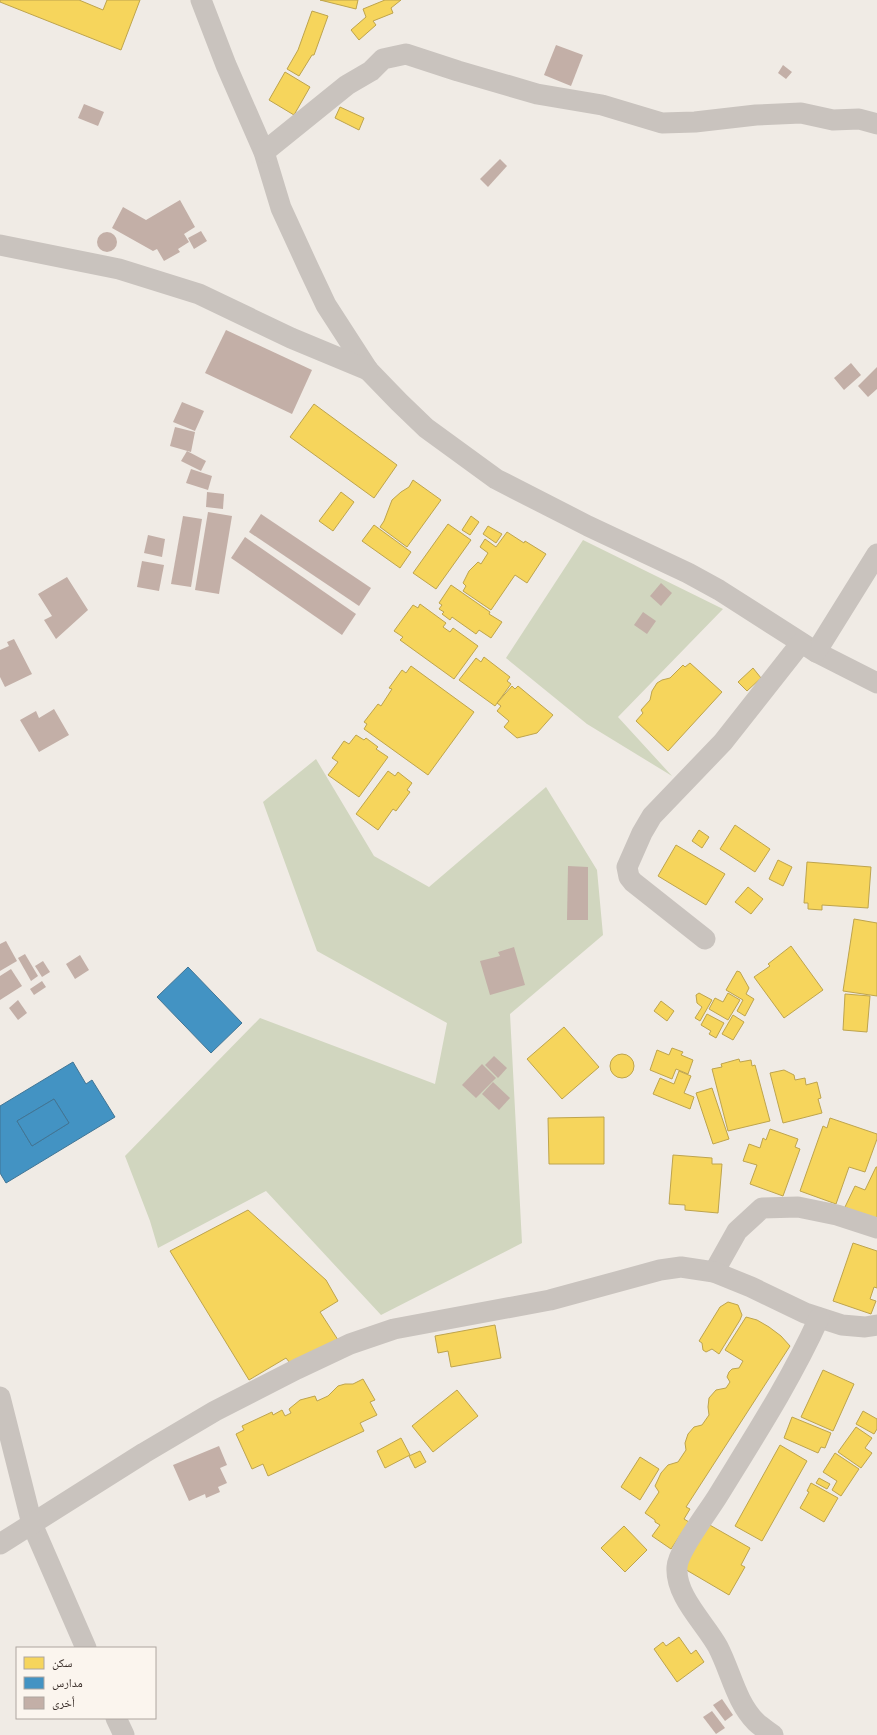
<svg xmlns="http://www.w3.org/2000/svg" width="877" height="1735" viewBox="0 0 877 1735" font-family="Arial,'Noto Naskh Arabic',sans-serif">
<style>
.green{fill:#d1d6bf}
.homes{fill:#f6d55c;stroke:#bea44d}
.schools{fill:#4393c3;stroke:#417595;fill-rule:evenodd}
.building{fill:#c3afa7}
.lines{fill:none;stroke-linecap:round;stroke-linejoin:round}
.minor{stroke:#c9c3be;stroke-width:21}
</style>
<rect width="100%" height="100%" fill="#f0ebe5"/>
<!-- green -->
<g class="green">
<polygon points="583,540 723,609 618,717 672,776 587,724 506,658"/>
<polygon points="316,759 374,856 429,887 546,787 597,870 603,935 510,1014 522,1243 381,1315 266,1191 158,1248 150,1221 125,1156 260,1018 435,1084 447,1023 317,951 263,802"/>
</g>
<!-- homes -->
<g class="homes">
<polygon points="0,0 79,0 103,10 107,0 140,0 121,50 0,2"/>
<polygon points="320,0 358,0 356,9"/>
<polygon points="385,0 401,0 391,8 393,13 373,21 376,25 359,40 351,30 366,17 363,9"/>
<polygon points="312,11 328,16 314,55 312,55 299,76 287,69 298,50"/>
<polygon points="285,72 310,87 294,115 269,100"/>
<polygon points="340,107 364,118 359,130 335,118"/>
<polygon points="314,404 397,465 374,498 290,437"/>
<polygon points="413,480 441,500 407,547 380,527 384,521 392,500 401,492 409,487"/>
<polygon points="341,492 354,502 333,531 319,521"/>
<polygon points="471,516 479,522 470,535 462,530"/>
<polygon points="448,524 471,540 436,589 413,573"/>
<polygon points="374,525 411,552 400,568 362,541"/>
<polygon points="488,526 502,534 496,543 483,534"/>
<polygon points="507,532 524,543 525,541 546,554 527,583 515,575 491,610 463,591 466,586 463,583 469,571 478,562 481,564 488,553 480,547 485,539 496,547"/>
<polygon points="451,585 490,612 489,614 502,622 491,638 479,630 476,634 452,617 450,620 442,614 444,612 439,609 442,605 439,603"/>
<polygon points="420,604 446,623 443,627 450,632 453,628 478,646 454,679 400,640 403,637 394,631 413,605 418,608"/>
<polygon points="484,657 510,677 507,681 511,684 495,706 459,680 476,658 481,662"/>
<polygon points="690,663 722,692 668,751 636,721 643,713 641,710 650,700 652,691 657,683 662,680 670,678 683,665 685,667"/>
<polygon points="411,666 474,712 428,775 364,729 367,724 364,722 378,704 381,706 392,689 389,688 402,670 406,673"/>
<polygon points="753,668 761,678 747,691 738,682"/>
<polygon points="512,686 515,689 518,686 553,715 537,733 517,738 504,727 509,721 497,711 501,706 497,703"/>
<polygon points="356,735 364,740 366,738 378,747 376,749 388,757 359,797 328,775 338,762 332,758 344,741 349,744"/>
<polygon points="388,771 395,776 398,772 412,783 407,790 410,792 396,811 393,809 378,830 356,814"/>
<polygon points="735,825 770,849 755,872 720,849"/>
<polygon points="699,830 709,837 702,848 692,841"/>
<polygon points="676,845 725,874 706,905 658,876"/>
<polygon points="778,860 792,867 783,886 769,879"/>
<polygon points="807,862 871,867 868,908 822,905 822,910 808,909 808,903 804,903"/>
<polygon points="748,887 763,899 751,914 735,902"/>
<polygon points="854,919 877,923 877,996 843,991"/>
<polygon points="791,946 823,990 784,1018 754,977 770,966 768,964"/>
<polygon points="737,971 740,972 749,988 746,994 754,999 745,1016 737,1011 743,1000 726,990"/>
<polygon points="699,993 712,1000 700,1021 695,1018 702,1007 697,1003 696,995"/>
<polygon points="728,993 740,1000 728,1020 709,1009 715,998 723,1002"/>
<polygon points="845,994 870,996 867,1032 843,1030"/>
<polygon points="661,1001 674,1011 667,1021 654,1011"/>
<polygon points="707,1014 724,1023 716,1038 709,1034 711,1031 701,1025"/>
<polygon points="733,1015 744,1022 733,1040 722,1034"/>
<polygon points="564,1027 599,1067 562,1099 527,1059"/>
<polygon points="672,1048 683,1052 681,1055 693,1060 688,1074 676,1069 672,1079 650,1070 657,1050 669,1055"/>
<circle cx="622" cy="1066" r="12"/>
<polygon points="739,1059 740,1062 751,1060 752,1066 755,1065 770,1121 728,1131 712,1069 722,1067 721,1064"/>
<polygon points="784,1070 794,1075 795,1080 805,1078 806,1085 817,1082 821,1098 818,1099 822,1113 783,1123 770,1073"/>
<polygon points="679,1071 691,1076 684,1093 694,1097 690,1109 653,1094 660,1078 674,1084"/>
<polygon points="712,1088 729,1139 713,1144 696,1093"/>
<polygon points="604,1117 604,1164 549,1164 548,1118"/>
<polygon points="830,1118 877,1134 877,1139 865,1172 849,1167 836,1204 800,1191 823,1126 827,1128"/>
<polygon points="770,1129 798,1139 795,1147 800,1149 783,1196 750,1184 757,1165 743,1161 749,1144 760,1148 763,1138 766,1140"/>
<polygon points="673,1155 712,1158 712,1164 722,1164 718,1213 685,1210 685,1205 669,1204"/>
<polygon points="876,1167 877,1167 877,1222 845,1207 855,1186 865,1190"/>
<polygon points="248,1210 326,1280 338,1301 320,1312 340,1343 290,1363 286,1358 249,1380 170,1251"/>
<polygon points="853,1243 877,1251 877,1288 874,1287 870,1299 876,1301 871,1314 833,1301"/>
<polygon points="728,1302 738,1305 742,1315 740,1320 719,1354 712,1349 706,1352 703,1350 702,1343 699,1341 720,1307"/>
<polygon points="746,1317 757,1320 769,1327 781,1336 790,1346 686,1507 690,1509 684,1519 689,1522 671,1549 652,1536 660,1525 655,1522 655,1520 645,1513 659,1492 655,1486 661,1473 668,1465 678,1462 686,1450 685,1443 688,1434 694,1427 702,1425 709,1415 708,1407 709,1398 716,1390 726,1388 730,1382 727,1377 729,1372 732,1369 739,1368 743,1361 725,1350"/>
<polygon points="495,1325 501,1358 451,1367 448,1351 438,1353 435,1336"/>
<polygon points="823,1370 854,1384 833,1431 801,1417"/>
<polygon points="363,1379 375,1400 370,1402 377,1415 360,1423 364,1431 268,1476 263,1464 252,1469 236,1434 244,1430 242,1426 272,1412 273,1415 282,1410 285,1416 291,1413 289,1409 300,1400 315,1396 317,1401 328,1396 338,1386 345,1384 353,1384"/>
<polygon points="457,1390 478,1416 433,1452 412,1426"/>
<polygon points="863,1411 877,1419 877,1429 874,1434 856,1424"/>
<polygon points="792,1417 831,1433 825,1448 821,1447 818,1453 784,1438"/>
<polygon points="856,1427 872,1438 865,1448 872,1453 861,1468 838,1452"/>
<polygon points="401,1438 410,1455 385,1468 377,1451"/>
<polygon points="780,1445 807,1461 762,1541 735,1526"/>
<polygon points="420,1451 426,1462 415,1468 409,1456"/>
<polygon points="835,1453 859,1469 841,1496 832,1490 837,1481 823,1472"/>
<polygon points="640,1457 659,1469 640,1500 621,1487"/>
<polygon points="819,1478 830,1484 827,1489 816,1483"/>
<polygon points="811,1483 838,1498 824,1522 800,1508 809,1492 807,1491"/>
<polygon points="708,1524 750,1548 741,1565 745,1567 729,1595 683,1568"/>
<polygon points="624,1526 647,1550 625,1572 601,1548"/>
<polygon points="679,1637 691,1654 696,1650 704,1662 677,1682 654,1649 663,1642 666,1646"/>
</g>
<!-- schools -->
<g class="schools">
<polygon points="188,967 242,1023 211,1053 157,997"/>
<path d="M 73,1062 L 86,1084 L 92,1080 L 115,1117 L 6,1183 L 0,1173 L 0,1106 ZM 54,1099 L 69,1123 L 32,1146 L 17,1121 Z"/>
<polygon points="54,1099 69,1123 32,1146 17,1121"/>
</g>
<!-- building -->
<g class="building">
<polygon points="556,45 583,55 571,86 544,75"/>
<polygon points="783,65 792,72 786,79 778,73"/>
<polygon points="84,104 104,112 98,126 78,118"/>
<polygon points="500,159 507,166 488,187 480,179"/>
<polygon points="180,200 195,227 184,234 189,242 178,249 180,252 164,261 157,249 153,251 112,228 123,207 146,220"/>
<polygon points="201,231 207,241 194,249 188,238"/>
<circle cx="107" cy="242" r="10"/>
<polygon points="226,330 312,370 292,414 205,373"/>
<polygon points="851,363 861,375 844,390 834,378"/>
<polygon points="877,367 877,389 868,397 858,386"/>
<polygon points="182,402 204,411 195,431 173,422"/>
<polygon points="175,427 195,432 191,452 170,446"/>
<polygon points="187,451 206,461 201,471 181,461"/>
<polygon points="191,469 212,476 208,490 186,483"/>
<polygon points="207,492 224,494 223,509 206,507"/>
<polygon points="208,512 232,516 219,594 195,590"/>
<polygon points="261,514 371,588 359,606 249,532"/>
<polygon points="183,516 202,519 191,587 171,584"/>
<polygon points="148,535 165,539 162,557 144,553"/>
<polygon points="245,537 356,614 342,635 231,558"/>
<polygon points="142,561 164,565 159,591 137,587"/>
<polygon points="67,577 88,610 56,639 44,620 52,616 38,594"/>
<polygon points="661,583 672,593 661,606 650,596"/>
<polygon points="643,612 656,621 647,634 634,625"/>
<polygon points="14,639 32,674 5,687 0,677 0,650 9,646 7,642"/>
<polygon points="54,709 69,735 39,752 20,720 36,711 39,718"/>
<polygon points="568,866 588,867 588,920 567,920"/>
<polygon points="6,941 17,961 0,971 0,944"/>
<polygon points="514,947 525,985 490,995 480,961 500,956 498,952"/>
<polygon points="25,954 38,976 31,981 18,958"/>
<polygon points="80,955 89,970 75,979 66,964"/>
<polygon points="43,961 50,972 42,977 35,966"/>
<polygon points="11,969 22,986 0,1000 0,976"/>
<polygon points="42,981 46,987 34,995 30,989"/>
<polygon points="18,1000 27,1013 18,1020 9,1008"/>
<polygon points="494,1056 507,1068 498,1078 485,1065"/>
<polygon points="482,1064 496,1078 476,1098 462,1085"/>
<polygon points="493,1082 510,1098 499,1110 482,1094"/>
<polygon points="219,1446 227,1465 220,1468 227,1483 218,1487 220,1492 206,1498 205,1494 189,1501 173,1465"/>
<polygon points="722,1699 733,1715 725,1721 713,1705"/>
<polygon points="712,1711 725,1728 716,1734 703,1717"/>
</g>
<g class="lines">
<!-- minor -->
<g class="minor">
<polyline points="201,0 226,65 264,152 281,208 309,269 326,305 368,370 399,402 426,428 496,479 588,526 688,573 719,590 816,652 877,683"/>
<polyline points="264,152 347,85 371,71 383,59 406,54 458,71 537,94 602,105 662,123 695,122 756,115 801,113 833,120 859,119 877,124"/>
<polyline points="0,245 119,269 199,294 291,338 368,370"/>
<polyline points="816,652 877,554"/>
<polyline points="705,939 633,882 629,877 627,867 642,833 652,816 723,742 801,643"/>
<polyline points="714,1272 737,1231 762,1208 798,1207 837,1215 877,1228"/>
<polyline points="0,1397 32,1524 86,1648"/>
<polyline points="0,1544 144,1453 215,1411 297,1369 350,1344 394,1329 550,1300 660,1270 681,1267 714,1272 751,1287 805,1313 842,1325 865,1327 877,1325"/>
<polyline points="116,1718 124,1735"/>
<path d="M 773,1735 C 768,1731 761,1727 756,1722 C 736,1702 731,1672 718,1647 C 705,1623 675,1596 677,1567 C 678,1550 709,1511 719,1494 C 754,1437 791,1380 819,1318"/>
</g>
</g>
<!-- legend -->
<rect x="16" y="1647" width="140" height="72" fill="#fbf5ee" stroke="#aea6a0"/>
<rect x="24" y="1657" width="20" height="12" fill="#f6d55c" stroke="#aea6a0"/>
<text x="52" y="1667" font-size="12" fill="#3b302b">سكن</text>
<rect x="24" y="1677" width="20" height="12" fill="#4393c3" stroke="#aea6a0"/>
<text x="52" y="1687" font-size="12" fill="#3b302b">مدارس</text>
<rect x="24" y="1697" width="20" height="12" fill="#c3afa7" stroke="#aea6a0"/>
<text x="52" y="1707" font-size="12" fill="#3b302b">أخرى</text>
</svg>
